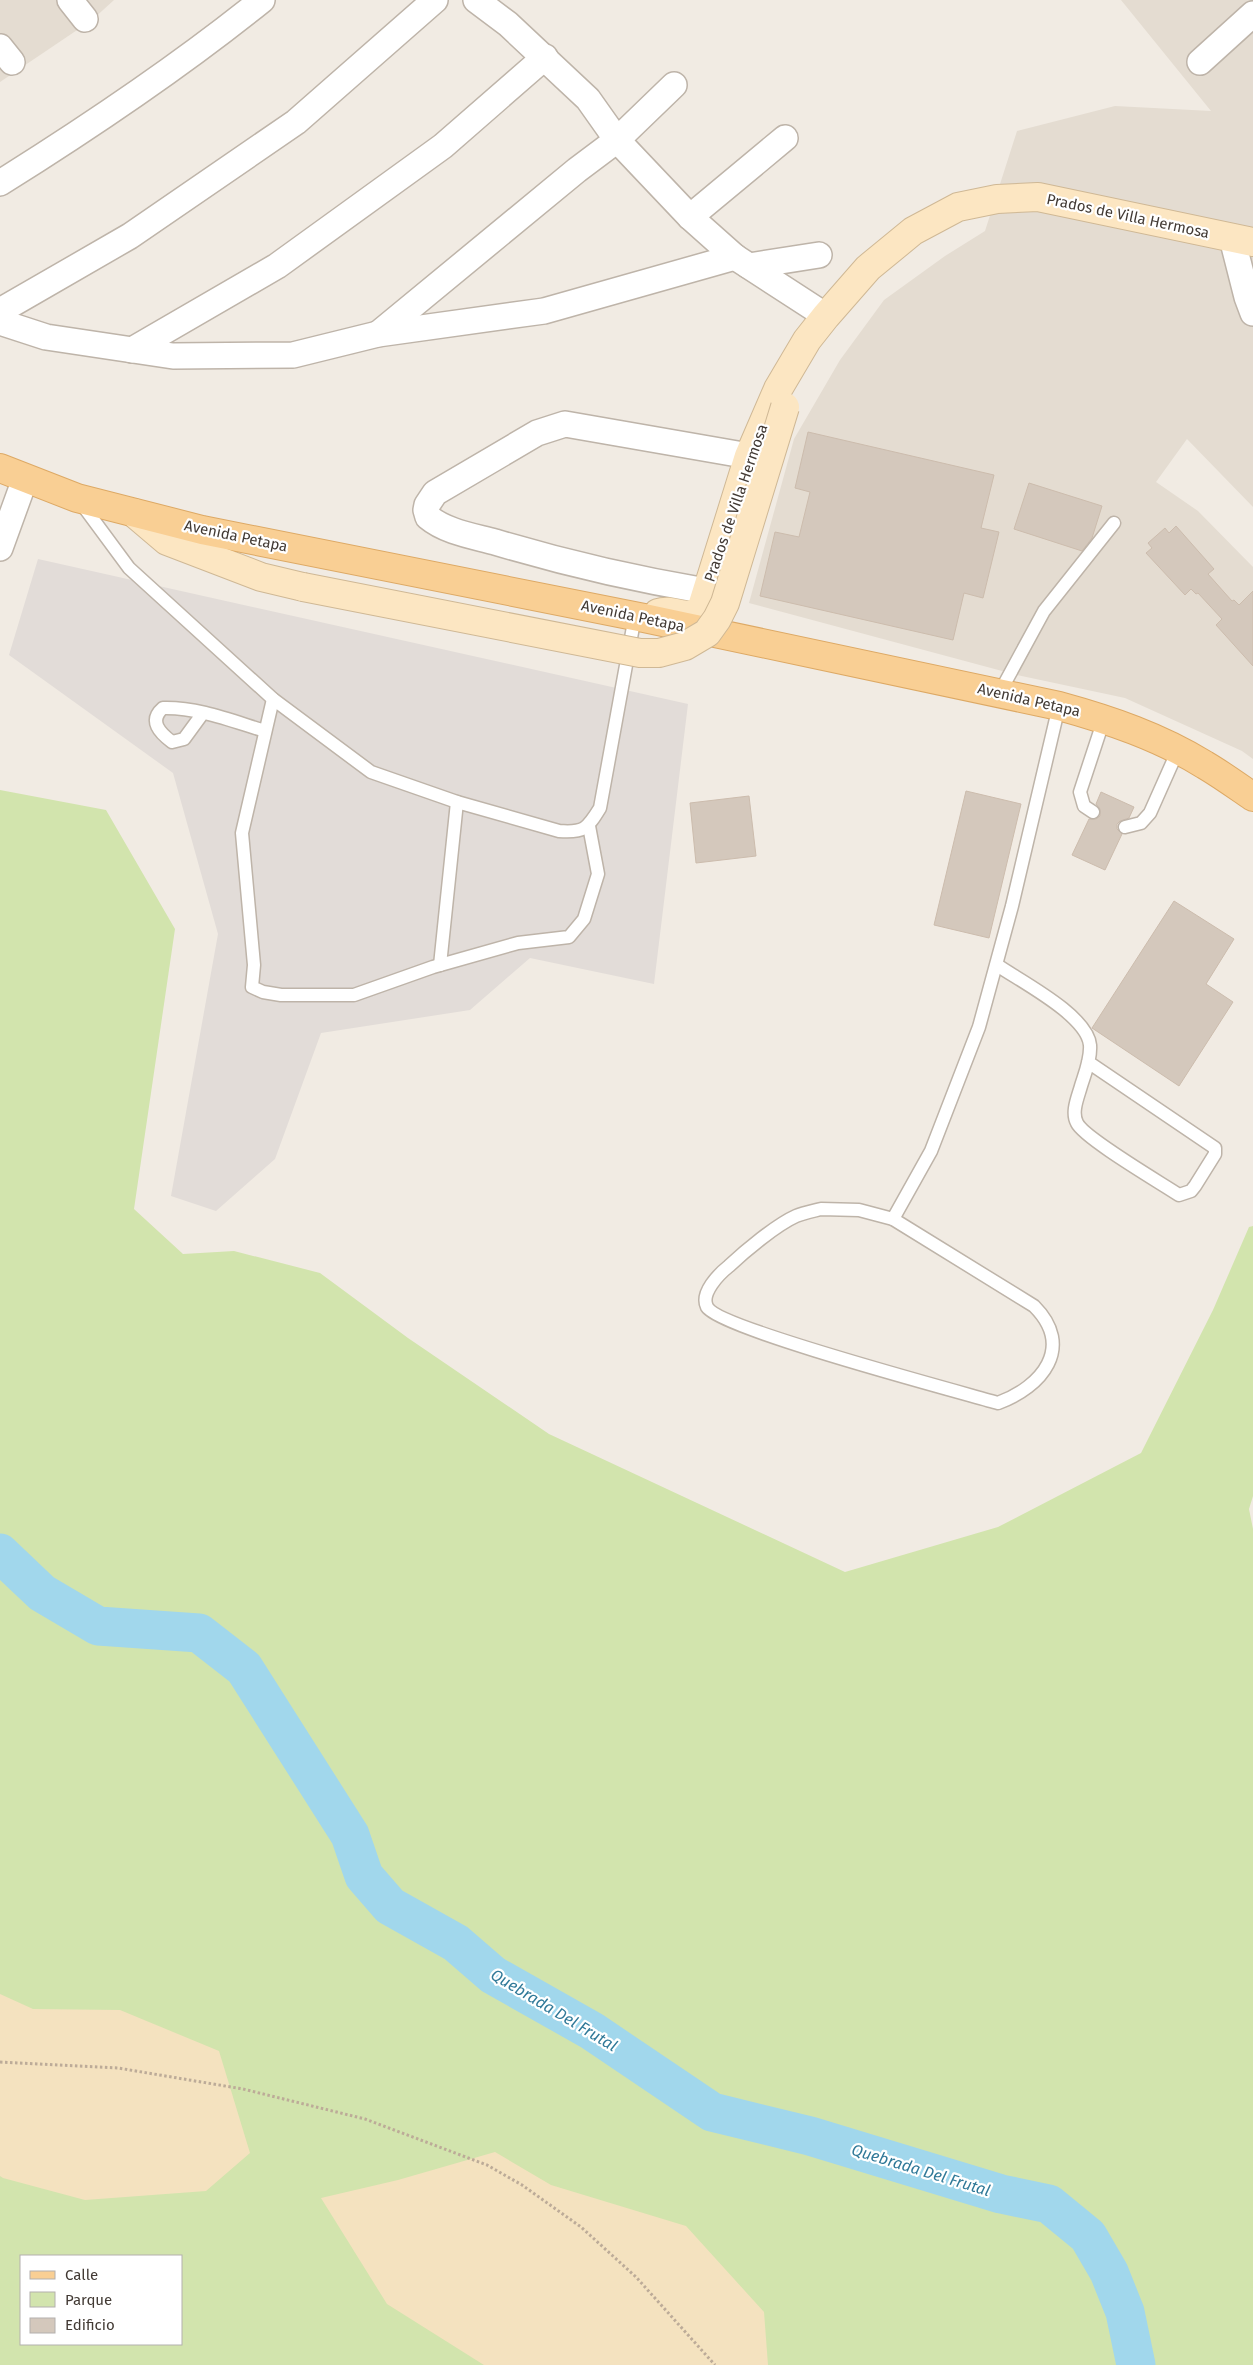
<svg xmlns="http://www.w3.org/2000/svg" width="1253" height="2365" viewBox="0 0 1253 2365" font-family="'Fira Sans',sans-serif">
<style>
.residential{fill:#e4dcd1}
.industrial{fill:#e2dcd8}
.green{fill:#d2e4ad;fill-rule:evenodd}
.sand{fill:#f4e2bf}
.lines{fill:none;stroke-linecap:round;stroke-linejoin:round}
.river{stroke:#a1d7ec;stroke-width:39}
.building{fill:#d4c8bc;stroke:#ccbcad}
.lane-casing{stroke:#beb4a9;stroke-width:15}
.street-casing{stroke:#beb4a9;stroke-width:28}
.secondary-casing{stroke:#cfb895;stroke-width:30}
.primary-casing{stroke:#dda965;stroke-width:30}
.path{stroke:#bcab98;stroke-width:3;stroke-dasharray:2.5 2.5;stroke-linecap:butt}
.lane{stroke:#fff;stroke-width:12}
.street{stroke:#fff;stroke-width:25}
.secondary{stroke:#fce6c2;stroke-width:28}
.primary{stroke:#f9cf94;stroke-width:28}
.secondary-bridge-casing{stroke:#cfb895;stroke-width:30;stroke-linecap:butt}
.secondary-bridge{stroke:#fce6c2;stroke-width:28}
.labels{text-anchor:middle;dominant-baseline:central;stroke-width:4.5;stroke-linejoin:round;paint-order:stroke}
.street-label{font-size:15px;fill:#423a34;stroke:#fff}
.water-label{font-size:16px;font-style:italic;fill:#307998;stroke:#fff}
</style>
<rect width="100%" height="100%" fill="#f1ebe3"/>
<!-- residential -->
<g class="residential">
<polygon points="0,0 114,0 92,20 0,82"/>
<polygon points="1121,0 1253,0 1253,507 1187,439 1156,482 1198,511 1253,567 1253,759 1242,751 1125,698 1017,675 749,603 794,439 840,360 884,300 945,256 985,231 1017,131 1115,106 1211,111"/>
</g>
<!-- industrial -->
<polygon class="industrial" points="38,559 688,704 654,984 530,958 470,1010 321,1033 275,1159 216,1211 171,1196 218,934 173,773 9,655"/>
<!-- green -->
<path class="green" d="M 0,790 L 106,810 L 175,929 L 134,1209 L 183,1254 L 234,1251 L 320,1273 L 408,1338 L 549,1434 L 845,1572 L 998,1527 L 1141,1453 L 1213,1310 L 1249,1227 L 1253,1226 L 1253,1496 L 1249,1509 L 1253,1529 L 1253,2365 L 0,2365 ZM 21,2256 L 181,2256 L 181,2344 L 21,2344 Z"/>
<!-- sand -->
<g class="sand">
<polygon points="0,1994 33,2009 120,2010 219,2051 250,2153 206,2191 85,2200 3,2178 0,2176"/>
<polygon points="495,2152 551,2185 686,2226 764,2312 768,2365 484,2365 387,2304 321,2198 398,2180"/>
</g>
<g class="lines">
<!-- river -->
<polyline class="river" points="0,1553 42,1593 98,1626 199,1633 244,1668 350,1835 364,1876 390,1906 456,1943 493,1975 592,2031 712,2112 810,2136 1001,2194 1049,2204 1088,2236 1109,2272 1125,2312 1136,2365"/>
</g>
<!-- building -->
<g class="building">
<polygon points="808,432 994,475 981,528 999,532 983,598 964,593 953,640 760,596 775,532 799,537 810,492 795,488"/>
<polygon points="1029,483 1102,506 1092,538 1082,551 1014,529"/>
<polygon points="1176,526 1214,569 1208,574 1232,601 1234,600 1239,605 1253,591 1253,666 1216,625 1222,619 1198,593 1196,594 1191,589 1185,595 1146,553 1152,548 1148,543 1165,528 1169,533"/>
<polygon points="966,791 1021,804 989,938 934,925"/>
<polygon points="1101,792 1134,807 1129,818 1120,821 1117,824 1117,829 1122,834 1105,870 1072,855 1089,819 1096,819 1100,816 1100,809 1096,804"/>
<polygon points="749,796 756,856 696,863 690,803"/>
<polygon points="1174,901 1234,939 1206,984 1233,1002 1179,1086 1092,1028"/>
</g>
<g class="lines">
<defs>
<g id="lane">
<path d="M 81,503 L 129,568 L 273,699 L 371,772 L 457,802 L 559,831 C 584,833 587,829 600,808 L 635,616"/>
<polyline points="1000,692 1044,611 1114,523"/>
<polyline points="273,699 242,833 254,965 252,987 263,992 281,995 354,995 433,967 518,943 569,937 584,919 598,874 589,826"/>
<path d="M 203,713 L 184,739 L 172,742 C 160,733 148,721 163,708 C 198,707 232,721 265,731"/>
<polyline points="1093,812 1084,806 1080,792 1104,719"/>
<polyline points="1125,827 1141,823 1150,813 1178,750"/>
<polyline points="440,965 457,802"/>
<path d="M 997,965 C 1020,981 1087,1015 1090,1045 C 1091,1059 1085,1073 1081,1086 C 1078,1097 1071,1112 1077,1123 C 1084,1138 1161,1183 1179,1195 L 1191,1191 L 1195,1186 L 1215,1154 L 1215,1148 L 1088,1062"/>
<path d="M 821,1209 L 859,1210 L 893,1219 L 1034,1306 C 1075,1347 1042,1387 998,1403 C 960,1392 718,1328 707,1307 C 700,1293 719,1274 729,1266 C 745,1251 776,1225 796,1216 C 803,1213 813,1211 821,1209 Z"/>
<polyline points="893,1219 931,1151 979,1027 1012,906 1059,706"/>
</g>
<g id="street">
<polyline points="70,0 85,19"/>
<polyline points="476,0 508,24 588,99 617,140 690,217 735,257 826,316"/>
<polyline points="0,47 12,62"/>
<polyline points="1200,62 1253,14"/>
<path d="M 0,183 C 91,126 179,67 262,0"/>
<polyline points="690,217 785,138"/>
<polyline points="1232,238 1247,297 1253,313"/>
<polyline points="749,266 819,255"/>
<polyline points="0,311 130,236 296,122 435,0"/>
<polyline points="0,322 46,337 173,356 293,355 378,334 544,311 735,257"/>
<polyline points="378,334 577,170 617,140 674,85"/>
<polyline points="132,350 277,266 443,146 545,57"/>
<polyline points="0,548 25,479"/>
<path d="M 706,591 C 634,579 565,563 495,542 C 473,536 446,532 428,517 L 426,510 L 427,505 L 435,493 L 537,433 L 565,424 L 749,456"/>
</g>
<g id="secondary">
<polyline points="134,513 167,541 261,577 303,587"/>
<path d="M 658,613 C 676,607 688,624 702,607 L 749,456 L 778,389 L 807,340 L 826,316 L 868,268 L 913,231 L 958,207 L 997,199 L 1038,197 L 1253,242"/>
</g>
<path id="primary" d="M 0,468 L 77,498 L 202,530 L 644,618 L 1059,706 C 1110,720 1160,737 1205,765 C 1222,775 1237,786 1253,797"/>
</defs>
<!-- lane casing -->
<use href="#lane" class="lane-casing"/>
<!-- street casing -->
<use href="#street" class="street-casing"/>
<!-- secondary casing -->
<use href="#secondary" class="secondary-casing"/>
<!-- primary casing -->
<use href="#primary" class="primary-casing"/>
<!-- path -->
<polyline class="path" points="0,2062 118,2068 243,2089 365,2119 487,2165 522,2185 581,2227 636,2277 715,2365"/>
<!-- lane -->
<use href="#lane" class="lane"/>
<!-- street -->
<use href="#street" class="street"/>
<!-- secondary -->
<use href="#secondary" class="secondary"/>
<!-- primary -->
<use href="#primary" class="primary"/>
<defs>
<polyline id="secondary-bridge" points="303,587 640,653 659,653 685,646 707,633 717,619 725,603 785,407"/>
</defs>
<!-- secondary-bridge casing -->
<use href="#secondary-bridge" class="secondary-bridge-casing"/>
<!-- secondary-bridge -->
<use href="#secondary-bridge" class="secondary-bridge"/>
</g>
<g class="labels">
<!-- street labels -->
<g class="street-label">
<text transform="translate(1128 216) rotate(12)">Prados de Villa Hermosa</text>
<text transform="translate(736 503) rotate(-71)">Prados de Villa Hermosa</text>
<text transform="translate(236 536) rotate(12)">Avenida Petapa</text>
<text transform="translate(633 616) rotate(12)">Avenida Petapa</text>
<text transform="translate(1029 700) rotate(13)">Avenida Petapa</text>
</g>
<!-- water labels -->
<g class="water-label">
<text transform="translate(554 2010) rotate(31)">Quebrada Del Frutal</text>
<text transform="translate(921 2170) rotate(17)">Quebrada Del Frutal</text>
</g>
</g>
<!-- legend -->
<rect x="20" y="2255" width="162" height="90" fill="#ffffff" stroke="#b3b0ae"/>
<rect x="30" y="2271" width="25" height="8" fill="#f9cf94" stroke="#b3b0ae"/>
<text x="65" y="2280" font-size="15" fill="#423a34">Calle</text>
<rect x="30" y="2292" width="25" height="15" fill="#d2e4ad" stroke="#b3b0ae"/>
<text x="65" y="2305" font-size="15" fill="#423a34">Parque</text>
<rect x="30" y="2318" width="25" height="15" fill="#d4c8bc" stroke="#b3b0ae"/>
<text x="65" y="2330" font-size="15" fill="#423a34">Edificio</text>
</svg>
